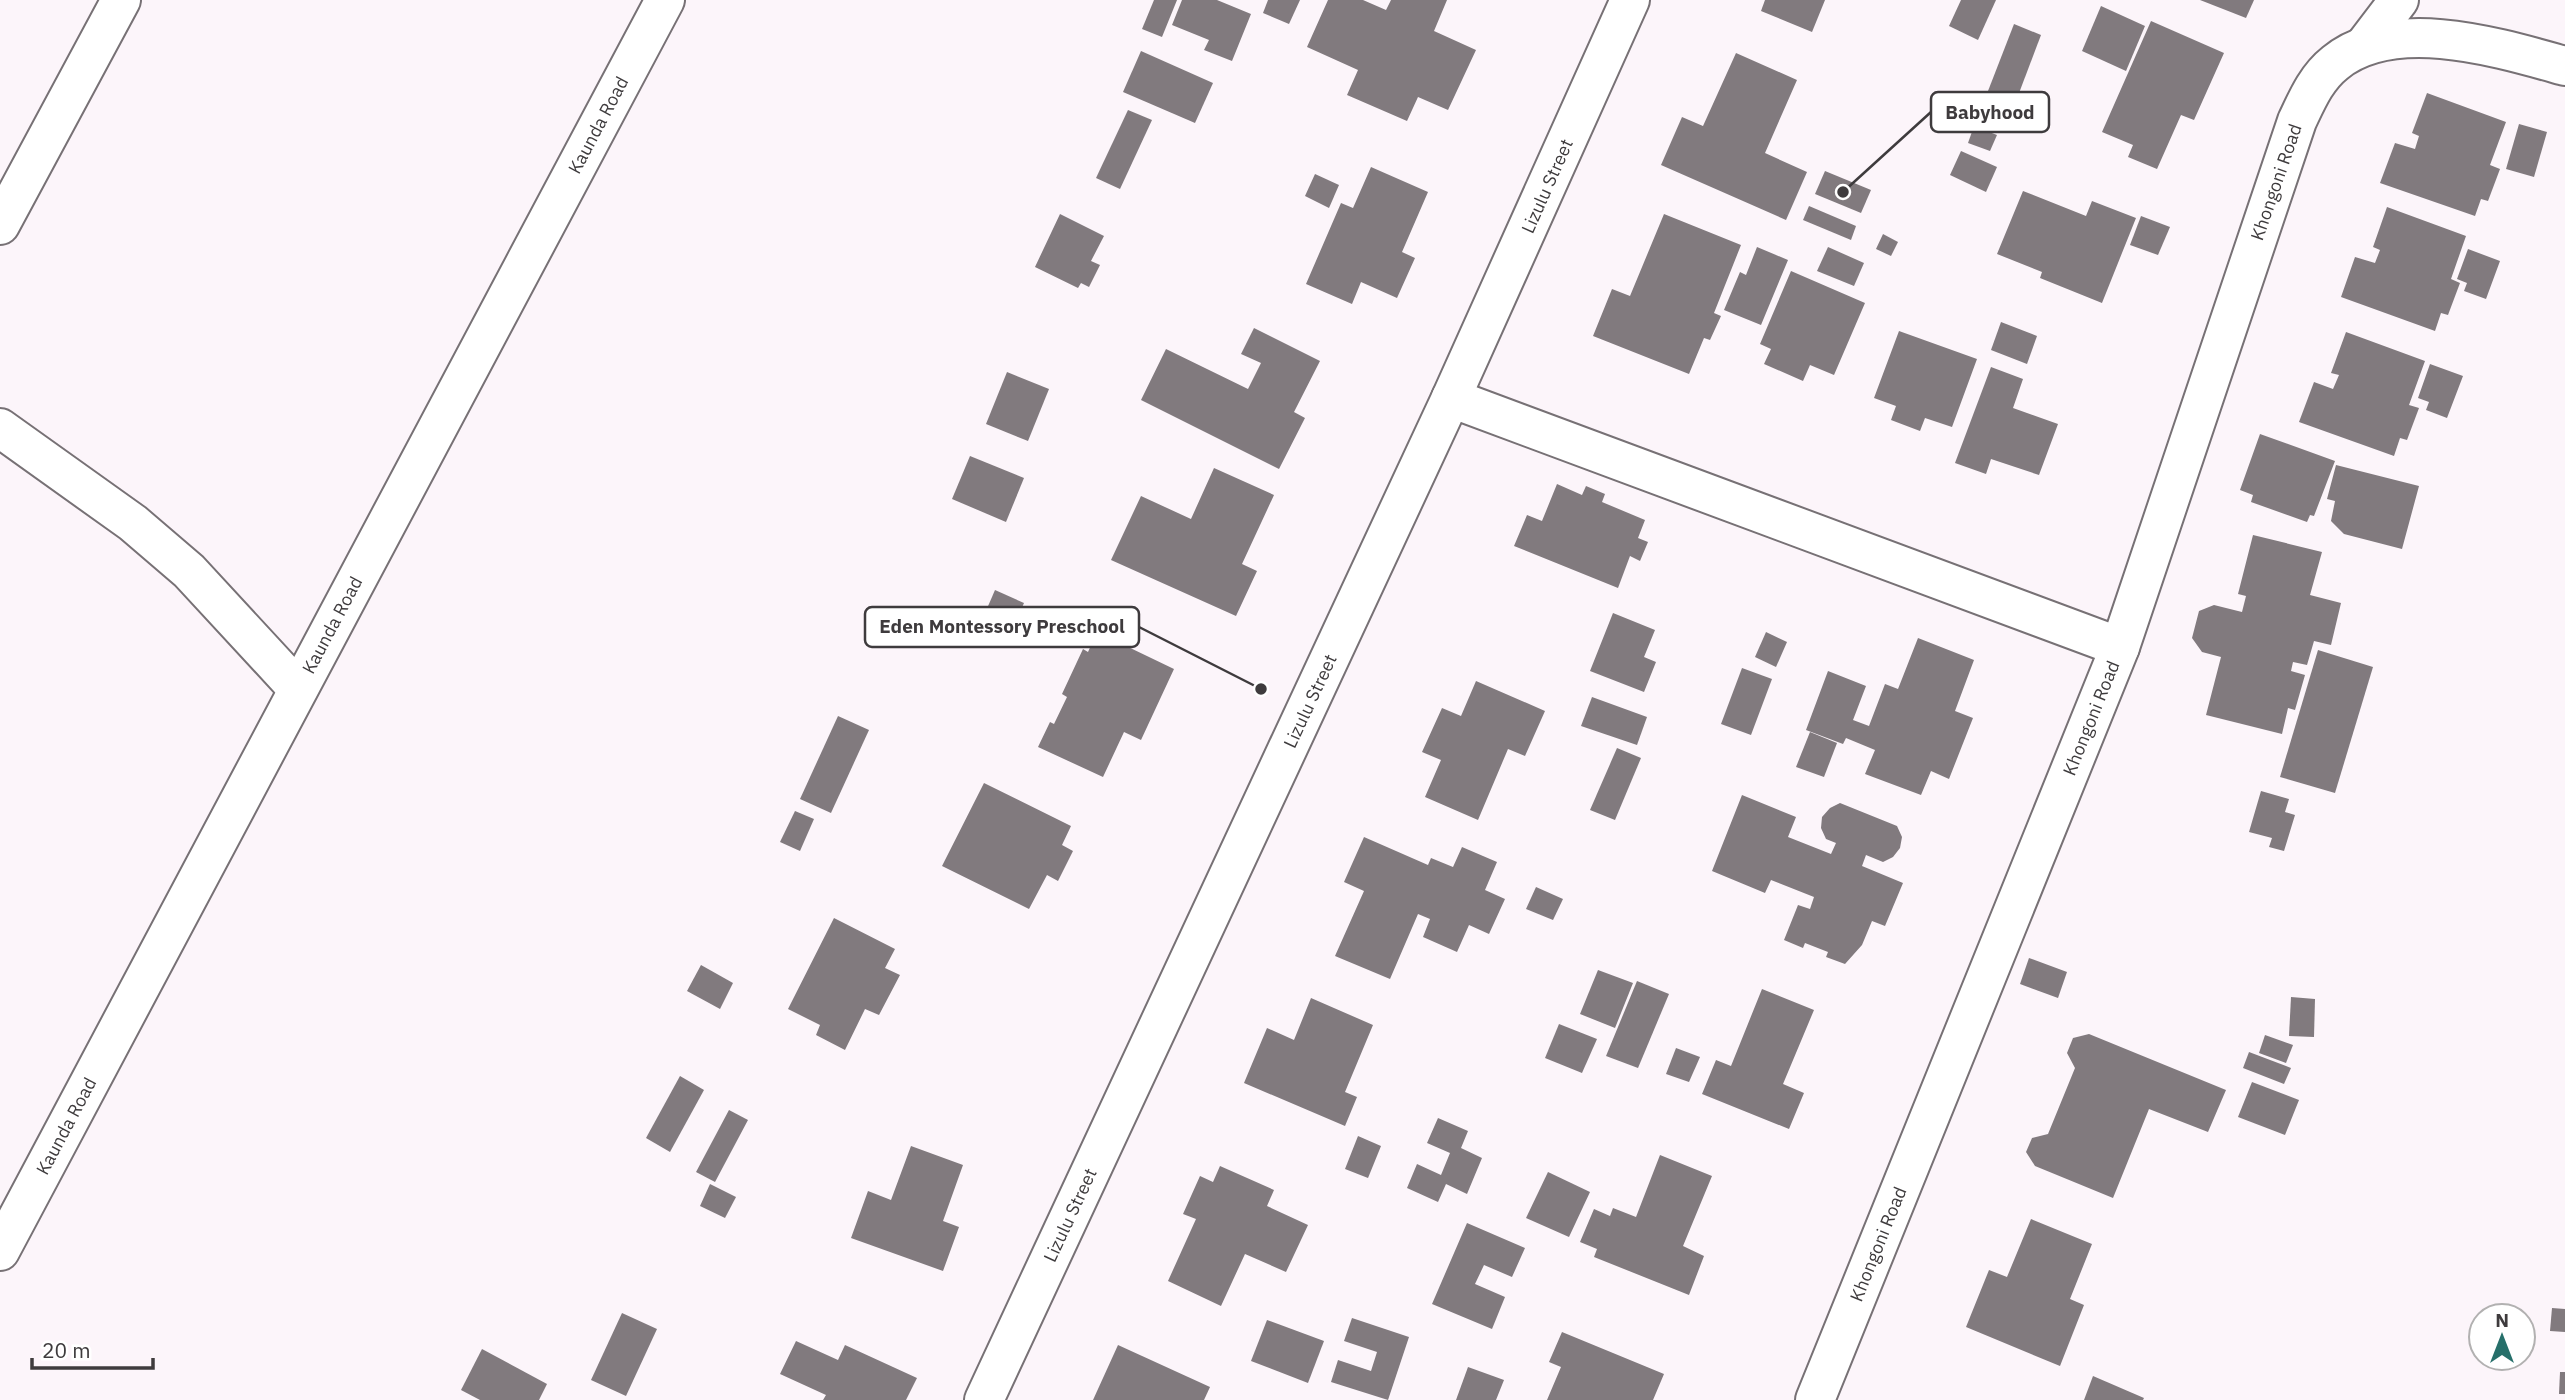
<svg xmlns="http://www.w3.org/2000/svg" width="2565" height="1400" viewBox="0 0 2565 1400" font-family="'IBM Plex Sans',sans-serif">
<style>
.building{fill:#817a7e}
.lines{fill:none;stroke-linecap:round;stroke-linejoin:round}
.street-casing{stroke:#777175;stroke-width:42}
.secondary-casing{stroke:#777175;stroke-width:42}
.street{stroke:#fff;stroke-width:38}
.secondary{stroke:#fff;stroke-width:38}
.labels{text-anchor:middle;dominant-baseline:central;stroke-width:7;stroke-linejoin:round;paint-order:stroke}
.street-label{font-size:18px;fill:#3e3b3d;stroke:#fff}
.leader{fill:none;stroke:#3e3b3d;stroke-width:2.5}
.callout-dot{fill:#3e3b3d;stroke:#fff;stroke-width:2.5}
.callout{fill:#fff;stroke:#3e3b3d;stroke-width:2.5}
.callout-label{font-size:19px;text-anchor:middle;font-weight:bold;fill:#3e3b3d}
</style>
<rect width="100%" height="100%" fill="#fcf5fa"/>
<!-- building -->
<g class="building">
<polygon points="1154,0 1177,0 1162,37 1142,29"/>
<polygon points="1182,0 1217,0 1251,14 1232,61 1204,50 1209,40 1172,25"/>
<polygon points="1268,0 1300,0 1289,24 1263,13"/>
<polygon points="1328,0 1363,0 1386,10 1391,0 1447,0 1434,31 1476,50 1448,110 1418,97 1407,121 1347,95 1358,70 1307,47"/>
<polygon points="1765,0 1825,0 1812,32 1761,11"/>
<polygon points="1961,0 1996,0 1978,40 1949,26"/>
<polygon points="2200,0 2254,0 2246,18"/>
<polygon points="2101,6 2145,26 2126,71 2082,51"/>
<polygon points="2151,21 2224,53 2194,120 2181,115 2157,169 2128,157 2133,145 2102,132"/>
<polygon points="2014,24 2041,35 2016,101 1988,91"/>
<polygon points="1141,51 1213,83 1195,123 1123,92"/>
<polygon points="1736,53 1797,80 1765,153 1807,172 1786,220 1661,165 1682,117 1703,126"/>
<polygon points="2427,93 2506,122 2490,165 2500,169 2488,201 2481,199 2475,216 2380,183 2395,143 2415,149 2419,136 2412,133"/>
<polygon points="1128,110 1152,120 1120,189 1096,178"/>
<polygon points="2519,124 2547,132 2534,177 2506,169"/>
<polygon points="1974,126 1997,135 1990,151 1968,143"/>
<polygon points="1961,151 1997,167 1986,192 1950,175"/>
<polygon points="1371,167 1428,192 1402,252 1415,258 1397,298 1361,282 1352,304 1306,284 1341,203 1353,208"/>
<polygon points="1825,171 1871,190 1861,213 1815,194"/>
<polygon points="1315,174 1339,185 1329,208 1305,196"/>
<polygon points="2023,191 2086,216 2092,201 2136,218 2102,303 2040,278 2042,272 1997,254"/>
<polygon points="1809,206 1856,226 1851,240 1803,220"/>
<polygon points="2387,207 2466,236 2451,279 2460,283 2448,315 2441,313 2435,331 2341,297 2355,257 2375,263 2380,250 2373,247"/>
<polygon points="1060,214 1104,236 1091,261 1100,265 1089,287 1081,283 1078,288 1035,267"/>
<polygon points="1664,214 1741,245 1714,313 1721,316 1710,340 1704,338 1689,374 1593,336 1612,289 1630,296"/>
<polygon points="2141,216 2170,227 2158,255 2130,245"/>
<polygon points="1883,234 1898,242 1891,256 1876,249"/>
<polygon points="1757,247 1788,260 1761,325 1724,310 1740,272 1746,275"/>
<polygon points="1828,247 1864,263 1854,286 1817,271"/>
<polygon points="2468,249 2500,261 2486,299 2464,291 2467,283 2457,279"/>
<polygon points="1791,271 1865,303 1834,375 1810,365 1803,381 1764,364 1771,349 1760,344"/>
<polygon points="2001,322 2037,336 2027,364 1991,350"/>
<polygon points="1254,328 1320,361 1294,412 1305,418 1279,469 1141,400 1166,349 1248,389 1261,363 1241,354"/>
<polygon points="1899,331 1977,359 1952,427 1925,418 1920,431 1891,420 1896,406 1874,398"/>
<polygon points="2346,332 2425,361 2409,405 2419,408 2407,440 2400,438 2394,456 2299,422 2314,382 2333,389 2339,375 2331,373"/>
<polygon points="2430,364 2463,376 2447,418 2426,410 2429,402 2418,398"/>
<polygon points="1991,367 2023,379 2013,408 2058,424 2039,475 1991,459 1986,474 1955,463"/>
<polygon points="1007,372 1049,389 1028,441 986,424"/>
<polygon points="2260,434 2335,461 2314,516 2310,515 2307,522 2251,502 2253,495 2240,490"/>
<polygon points="970,456 1024,478 1006,522 952,499"/>
<polygon points="2336,465 2419,486 2402,549 2344,534 2331,521 2335,501 2327,499"/>
<polygon points="1214,468 1274,495 1242,564 1257,571 1236,616 1111,560 1141,496 1191,519"/>
<polygon points="1557,484 1582,495 1586,486 1605,494 1602,502 1645,520 1638,538 1648,542 1640,561 1630,556 1618,588 1514,546 1527,515 1542,521"/>
<polygon points="2253,535 2322,552 2310,595 2341,603 2331,645 2314,641 2307,665 2293,662 2291,671 2305,675 2295,710 2288,708 2282,734 2206,715 2221,657 2202,652 2192,638 2199,611 2214,605 2242,612 2246,596 2238,594"/>
<polygon points="995,590 1024,603 1005,646 976,634"/>
<polygon points="1613,613 1655,630 1644,657 1656,662 1644,692 1590,671"/>
<polygon points="1097,632 1174,669 1141,740 1124,732 1103,777 1038,747 1050,722 1054,724 1067,697 1062,694 1083,649 1088,652"/>
<polygon points="1766,632 1787,642 1776,667 1755,657"/>
<polygon points="1918,638 1974,660 1955,711 1973,718 1949,779 1931,771 1921,795 1865,774 1875,750 1846,738 1843,744 1806,730 1828,671 1866,686 1853,720 1869,726 1885,684 1898,689"/>
<polygon points="2318,650 2373,667 2335,793 2280,777"/>
<polygon points="1742,668 1772,679 1751,735 1721,724"/>
<polygon points="1476,681 1545,711 1525,756 1508,749 1478,820 1425,797 1441,760 1422,752 1442,708 1461,716"/>
<polygon points="1592,697 1647,717 1637,745 1581,726"/>
<polygon points="838,716 869,730 831,813 800,799"/>
<polygon points="1810,732 1837,743 1824,777 1796,767"/>
<polygon points="1617,748 1641,758 1615,820 1590,810"/>
<polygon points="984,783 1071,826 1062,845 1073,851 1058,881 1047,875 1029,909 942,866"/>
<polygon points="2261,791 2289,799 2285,812 2295,815 2284,851 2269,847 2272,838 2249,832"/>
<polygon points="1742,795 1796,817 1788,837 1831,854 1836,843 1826,839 1821,828 1822,817 1830,808 1840,803 1897,826 1902,837 1900,848 1893,857 1883,862 1866,855 1862,866 1903,883 1885,926 1872,921 1862,945 1845,964 1826,957 1828,952 1805,943 1803,948 1784,940 1798,905 1810,909 1814,897 1771,880 1765,893 1712,871"/>
<polygon points="795,811 814,819 800,851 780,842"/>
<polygon points="1364,837 1428,865 1431,858 1453,867 1462,847 1497,862 1485,890 1505,899 1489,934 1469,925 1457,952 1423,937 1430,919 1418,914 1390,979 1335,956 1364,891 1344,882"/>
<polygon points="1536,887 1563,899 1553,920 1526,909"/>
<polygon points="834,918 895,949 885,968 900,975 879,1015 865,1009 845,1050 816,1035 820,1025 788,1009"/>
<polygon points="2029,958 2067,972 2058,998 2020,984"/>
<polygon points="701,965 733,983 720,1009 687,991"/>
<polygon points="1598,970 1633,983 1615,1028 1580,1014"/>
<polygon points="1637,981 1669,994 1638,1068 1606,1056"/>
<polygon points="1762,989 1814,1010 1783,1084 1804,1093 1789,1129 1702,1094 1716,1060 1731,1066"/>
<polygon points="2291,997 2315,999 2314,1037 2289,1036"/>
<polygon points="1311,998 1373,1025 1345,1092 1357,1097 1345,1126 1244,1083 1267,1028 1294,1040"/>
<polygon points="1559,1024 1597,1039 1582,1073 1545,1058"/>
<polygon points="2089,1034 2226,1090 2208,1132 2149,1109 2113,1198 2035,1166 2026,1152 2032,1138 2048,1134 2075,1068 2067,1053 2073,1038"/>
<polygon points="2265,1035 2293,1045 2286,1063 2259,1053"/>
<polygon points="1676,1048 1700,1057 1689,1082 1666,1074"/>
<polygon points="2249,1052 2291,1068 2284,1084 2243,1068"/>
<polygon points="680,1076 704,1090 670,1152 646,1138"/>
<polygon points="2252,1082 2299,1100 2285,1135 2238,1117"/>
<polygon points="729,1110 748,1120 715,1182 696,1172"/>
<polygon points="1438,1118 1468,1131 1461,1148 1482,1158 1467,1194 1446,1184 1438,1202 1407,1188 1417,1164 1441,1175 1450,1153 1427,1143"/>
<polygon points="1358,1136 1381,1146 1368,1178 1345,1169"/>
<polygon points="911,1146 963,1165 943,1221 959,1227 943,1271 851,1238 868,1191 891,1200"/>
<polygon points="1660,1155 1712,1176 1683,1246 1704,1256 1689,1295 1594,1257 1597,1249 1580,1242 1594,1209 1610,1216 1613,1208 1636,1217"/>
<polygon points="1220,1166 1274,1190 1267,1206 1308,1225 1286,1272 1245,1254 1221,1306 1168,1281 1196,1219 1183,1214 1200,1176 1213,1182"/>
<polygon points="1548,1172 1590,1192 1569,1237 1526,1218"/>
<polygon points="710,1184 736,1197 725,1218 700,1206"/>
<polygon points="2031,1219 2092,1244 2070,1299 2084,1305 2060,1366 1966,1327 1989,1270 2007,1277"/>
<polygon points="1467,1223 1525,1248 1512,1277 1484,1265 1475,1284 1505,1297 1492,1329 1432,1304"/>
<polygon points="2552,1308 2565,1309 2565,1332 2550,1331"/>
<polygon points="622,1313 657,1329 626,1396 591,1380"/>
<polygon points="1352,1318 1409,1337 1388,1400 1331,1382 1338,1360 1371,1371 1377,1352 1344,1341"/>
<polygon points="1267,1320 1324,1341 1308,1383 1251,1361"/>
<polygon points="1562,1332 1664,1374 1653,1400 1547,1400 1561,1367 1549,1362"/>
<polygon points="796,1341 838,1360 845,1345 917,1378 906,1400 823,1400 826,1395 780,1374"/>
<polygon points="1118,1345 1210,1387 1204,1400 1093,1400"/>
<polygon points="482,1349 547,1384 539,1400 480,1400 461,1390"/>
<polygon points="1468,1367 1504,1380 1496,1400 1456,1400"/>
<polygon points="2560,1372 2565,1372 2565,1394 2559,1394"/>
<polygon points="2093,1376 2144,1398 2143,1400 2084,1400"/>
</g>
<g class="lines">
<defs>
<g id="street">
<polyline points="2364,46 2399,0"/>
<polyline points="0,225 121,0"/>
<polyline points="1451,398 2120,647"/>
<polyline points="0,428 133,523 189,571 298,689"/>
<polyline points="984,1400 1451,398 1630,0"/>
<path d="M 1815,1400 L 2120,647 L 2297,121 C 2307,100 2316,78 2335,63 C 2394,15 2500,48 2565,66"/>
</g>
<polyline id="secondary" points="0,1251 665,0"/>
</defs>
<!-- street casing -->
<use href="#street" class="street-casing"/>
<!-- secondary casing -->
<use href="#secondary" class="secondary-casing"/>
<!-- street -->
<use href="#street" class="street"/>
<!-- secondary -->
<use href="#secondary" class="secondary"/>
</g>
<g class="labels">
<!-- street labels -->
<g class="street-label">
<text transform="translate(598 125) rotate(-62)">Kaunda Road</text>
<text transform="translate(2276 182) rotate(-71)">Khongoni Road</text>
<text transform="translate(1547 186) rotate(-66)">Lizulu Street</text>
<text transform="translate(332 625) rotate(-62)">Kaunda Road</text>
<text transform="translate(1310 701) rotate(-65)">Lizulu Street</text>
<text transform="translate(2091 718) rotate(-68)">Khongoni Road</text>
<text transform="translate(66 1126) rotate(-62)">Kaunda Road</text>
<text transform="translate(1070 1215) rotate(-65)">Lizulu Street</text>
<text transform="translate(1878 1244) rotate(-68)">Khongoni Road</text>
</g>
</g>
<!-- callouts -->
<path class="leader" d="M1843 192L1931 112M1261 689L1139 627"/>
<g class="callout-dot">
<circle cx="1843" cy="192" r="7"/>
<circle cx="1261" cy="689" r="7"/>
</g>
<g class="callout">
<rect x="1931" y="92" width="118" height="40" rx="7"/>
<rect x="865" y="607" width="274" height="40" rx="7"/>
</g>
<g class="callout-label">
<text x="1990" y="119">Babyhood</text>
<text x="1002" y="633">Eden Montessory Preschool</text>
</g>
<!-- north arrow -->
<g transform="translate(2502 1337)"><circle r="33" fill="#ffffff" stroke="#b2b1b1" stroke-width="2"/>
<path d="M0-5L12 26L0 18L-12 26Z" fill="#266f6a"/>
<text y="-10" font-size="19" font-weight="bold" text-anchor="middle" fill="#3e3b3d">N</text>
</g>
<!-- scale -->
<path d="M32 1358v10h121v-10" fill="none" stroke="#3e3b3d" stroke-width="3.5"/>
<text x="42" y="1358" font-size="21" fill="#3e3b3d" stroke="#ffffff" stroke-width="5" paint-order="stroke">20 m</text>
</svg>
